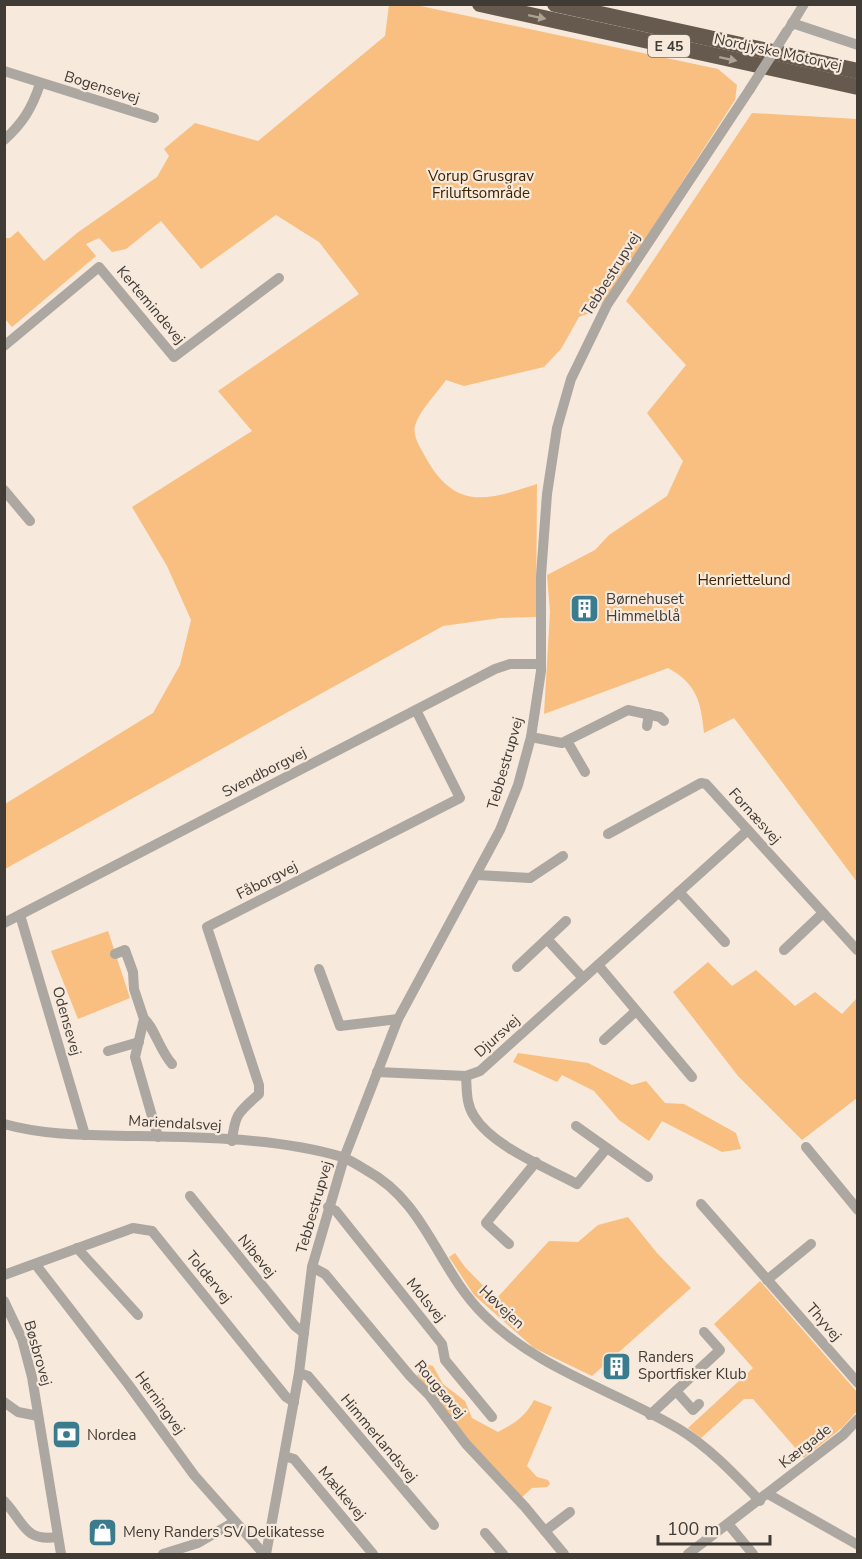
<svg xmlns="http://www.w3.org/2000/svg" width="862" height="1559" viewBox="0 0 862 1559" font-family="'Nunito Sans',sans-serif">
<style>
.green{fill:#f8bf80}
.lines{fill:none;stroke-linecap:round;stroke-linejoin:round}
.minor{stroke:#ada7a1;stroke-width:10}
.highway{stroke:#665a4e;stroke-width:16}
.minor-bridge{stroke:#ada7a1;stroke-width:10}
.oneway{fill:#aea294}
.labels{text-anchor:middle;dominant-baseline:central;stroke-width:4.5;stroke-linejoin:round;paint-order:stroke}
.shield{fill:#f7e9db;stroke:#776f67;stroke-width:1.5}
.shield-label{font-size:14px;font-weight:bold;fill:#403b35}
.street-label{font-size:15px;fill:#403b35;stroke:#f7e9db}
.park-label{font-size:15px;fill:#3c2201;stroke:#f7e9db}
.poi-label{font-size:15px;fill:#403b35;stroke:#f7e9db;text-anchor:start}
</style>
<rect width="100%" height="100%" fill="#f7e9db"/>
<!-- green -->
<g class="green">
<path d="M 389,5 L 416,5 L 718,69 L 737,85 L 735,100 L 610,294 L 595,311 L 579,317 L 561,349 L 544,367 L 464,386 L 446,380 C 437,393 419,411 415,426 C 412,437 422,450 427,460 C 457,511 488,500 537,484 L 536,617 L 500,618 L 443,626 L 5,869 L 5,804 L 153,713 L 180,665 L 191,620 L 167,566 L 132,507 L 252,431 L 218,391 L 359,294 L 319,242 L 276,215 L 201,269 L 161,221 L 126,249 L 112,252 L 99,238 L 86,244 L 96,256 L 12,327 L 5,319 L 5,238 L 10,238 L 18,231 L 44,261 L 77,233 L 157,177 L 169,156 L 164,149 L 195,123 L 258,141 L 385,36 Z"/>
<path d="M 752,113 L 857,119 L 857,882 L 734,718 L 704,733 C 701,702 697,684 668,668 L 544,714 L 550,612 L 547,575 L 595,550 L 609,535 L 667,496 L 683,461 L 647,413 L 686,365 L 626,301 Z"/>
<polygon points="108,931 130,998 78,1019 51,951"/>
<polygon points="708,962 732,986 756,970 795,1006 815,992 842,1014 857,998 857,1098 802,1140 738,1076 673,992"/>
<polygon points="518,1053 588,1063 632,1085 646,1081 665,1103 684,1104 736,1133 741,1149 722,1152 662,1121 649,1141 619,1120 594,1091 562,1075 557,1082 513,1062"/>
<polygon points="628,1217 657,1253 691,1288 592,1376 534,1348 474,1295 449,1257 455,1253 465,1267 496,1299 549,1241 578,1242 598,1225"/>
<polygon points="760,1281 857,1392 857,1411 843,1427 804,1458 753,1399 744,1399 701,1438 688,1428 753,1368 714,1324"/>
<path d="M 429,1365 L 433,1366 L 443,1384 L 465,1401 L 472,1418 L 498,1432 C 515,1423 525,1417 534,1400 L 552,1407 L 527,1466 L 537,1477 L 548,1480 L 550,1484 L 547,1487 L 532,1488 L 521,1498 L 467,1439 L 417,1375 Z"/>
</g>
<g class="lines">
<!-- minor -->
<g class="minor">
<polyline points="792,23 858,45"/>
<polyline points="790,27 804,4"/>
<polyline points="4,71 154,118"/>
<path d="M 4,140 C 23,123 32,108 40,84"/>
<polyline points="4,346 99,267 174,357 279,278"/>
<polyline points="4,490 30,521"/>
<polyline points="647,726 649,714"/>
<polyline points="531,737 562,743 628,710 660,717 664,721"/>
<polyline points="567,741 585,772"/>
<polyline points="608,834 701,783 706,784 857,950"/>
<polyline points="477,875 530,878 563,856"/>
<polyline points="679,892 725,942"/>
<polyline points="20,915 85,1135"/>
<polyline points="4,923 495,669 510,664 541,664"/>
<polyline points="547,939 583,978"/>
<polyline points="784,950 823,913"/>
<polyline points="115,954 125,950 133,972 134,989 144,1019 135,1057 158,1137"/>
<polyline points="598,965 692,1077"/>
<polyline points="517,967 566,921"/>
<polyline points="319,969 340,1026 398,1019"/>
<path d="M 144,1019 C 153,1025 160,1051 172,1064"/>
<polyline points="604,1040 636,1011"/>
<polyline points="108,1051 139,1042"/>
<polyline points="377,1072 466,1076 480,1071 748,830"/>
<path d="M 466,1076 C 467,1091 466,1104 474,1116 C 492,1146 547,1168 577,1184 L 606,1149"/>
<path d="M 4,1124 C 47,1136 91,1135 135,1136 C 200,1137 279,1138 342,1157 C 350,1160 358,1165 366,1170 C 427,1203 437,1269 484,1315 C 539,1370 614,1390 679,1429 C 709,1447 736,1476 760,1501"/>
<polyline points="576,1126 648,1177"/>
<path d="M 232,1141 C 235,1113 239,1112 259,1094 L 259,1085 L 207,927 L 460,798 L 416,710"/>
<polyline points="806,1147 858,1210"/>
<polyline points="190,1196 295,1326 304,1333"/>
<polyline points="701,1204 858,1383"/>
<polyline points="328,1207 336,1211 442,1344 445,1360 492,1417"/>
<polyline points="509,1244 486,1223 536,1162"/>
<polyline points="77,1248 138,1315"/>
<polyline points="36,1265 128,1384 194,1475 264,1554"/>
<polyline points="312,1267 325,1274 410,1376 429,1395 466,1444 525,1507 564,1554"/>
<polyline points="4,1275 133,1228 152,1231 286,1397 294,1402"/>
<polyline points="767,1280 811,1244"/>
<polyline points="4,1301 22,1339 32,1377 61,1554"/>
<polyline points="299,1373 308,1376 434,1525"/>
<polyline points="676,1391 693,1410 699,1404"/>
<polyline points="4,1402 18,1412 38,1416"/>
<polyline points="650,1415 720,1350 704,1332"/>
<polyline points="284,1456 294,1459 373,1554"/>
<polyline points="768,1494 858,1545"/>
<path d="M 4,1501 C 24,1522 24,1542 57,1537"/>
<polyline points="729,1525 753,1554"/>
<polyline points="545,1531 570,1512"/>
<polyline points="485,1533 503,1554"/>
<polyline points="163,1554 198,1543 234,1522"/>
<polyline points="266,1554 299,1373 312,1267 344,1158 398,1019 500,830 518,785 531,737 541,671 541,576 547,494 557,428 571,379 607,305 750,89"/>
<polyline points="688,1554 843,1435 858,1419"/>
</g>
<!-- highway -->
<g class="highway">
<polyline points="480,4 858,87"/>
<polyline points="555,4 858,71"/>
</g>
<!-- minor-bridge -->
<polyline class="minor-bridge" points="750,89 787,31"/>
</g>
<!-- one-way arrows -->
<defs><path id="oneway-solid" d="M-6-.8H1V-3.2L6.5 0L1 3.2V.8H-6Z" transform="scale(1.5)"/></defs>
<g class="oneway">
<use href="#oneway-solid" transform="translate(537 17) rotate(12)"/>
<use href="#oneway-solid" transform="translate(728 59) rotate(12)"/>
</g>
<!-- icons -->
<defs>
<symbol id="building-square" viewBox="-11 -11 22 22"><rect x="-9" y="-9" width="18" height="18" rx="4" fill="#3a7c8e" stroke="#f7e9db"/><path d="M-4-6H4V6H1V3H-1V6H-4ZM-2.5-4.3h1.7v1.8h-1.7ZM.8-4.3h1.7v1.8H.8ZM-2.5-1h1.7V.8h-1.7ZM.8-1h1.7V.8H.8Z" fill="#fff"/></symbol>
<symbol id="bank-square" viewBox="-11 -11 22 22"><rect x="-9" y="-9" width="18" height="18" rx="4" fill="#3a7c8e" stroke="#f7e9db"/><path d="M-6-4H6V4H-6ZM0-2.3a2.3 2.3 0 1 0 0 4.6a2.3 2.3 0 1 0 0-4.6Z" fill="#fff"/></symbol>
<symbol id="shop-square" viewBox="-11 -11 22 22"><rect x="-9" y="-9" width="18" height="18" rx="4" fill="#3a7c8e" stroke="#f7e9db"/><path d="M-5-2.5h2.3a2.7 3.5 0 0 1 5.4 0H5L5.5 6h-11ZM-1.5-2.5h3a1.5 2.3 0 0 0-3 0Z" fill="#fff"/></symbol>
</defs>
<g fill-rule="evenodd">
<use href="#building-square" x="568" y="592" width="33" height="33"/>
<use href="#building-square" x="600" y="1350" width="33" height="33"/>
<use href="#bank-square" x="50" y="1418" width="33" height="33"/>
<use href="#shop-square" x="86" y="1516" width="33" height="33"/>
</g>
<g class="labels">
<!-- shield labels -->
<rect class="shield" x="648" y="35" width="42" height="22" rx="4.5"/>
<g class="shield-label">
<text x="669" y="46">E 45</text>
</g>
<!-- street labels -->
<g class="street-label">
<text transform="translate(778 52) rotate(12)">Nordjyske Motorvej</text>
<text transform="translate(102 87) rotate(17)">Bogensevej</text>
<text transform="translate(611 274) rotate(-58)">Tebbestrupvej</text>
<text transform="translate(151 305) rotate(50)">Kertemindevej</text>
<text transform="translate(505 763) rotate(-74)">Tebbestrupvej</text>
<text transform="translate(264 772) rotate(-27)">Svendborgvej</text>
<text transform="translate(755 816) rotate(48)">Fornæsvej</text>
<text transform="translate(267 880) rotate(-27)">Fåborgvej</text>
<text transform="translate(67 1021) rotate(74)">Odensevej</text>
<text transform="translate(497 1036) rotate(-42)">Djursvej</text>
<text transform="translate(175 1123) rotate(3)">Mariendalsvej</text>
<text transform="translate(314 1207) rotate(-74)">Tebbestrupvej</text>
<text transform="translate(257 1256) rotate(51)">Nibevej</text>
<text transform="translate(209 1277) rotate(51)">Toldervej</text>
<text transform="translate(426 1300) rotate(51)">Molsvej</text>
<text transform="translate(502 1307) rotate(43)">Høvejen</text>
<text transform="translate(824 1322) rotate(49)">Thyvej</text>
<text transform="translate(38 1353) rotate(74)">Bøsbrovej</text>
<text transform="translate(440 1389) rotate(50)">Rougsøvej</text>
<text transform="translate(160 1403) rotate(54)">Herningvej</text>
<text transform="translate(379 1438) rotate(50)">Himmerlandsvej</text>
<text transform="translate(805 1446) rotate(-38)">Kærgade</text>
<text transform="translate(342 1493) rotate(50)">Mælkevej</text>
</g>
<!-- park labels -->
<g class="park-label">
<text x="481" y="176">Vorup Grusgrav<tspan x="481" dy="17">Friluftsområde</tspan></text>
<text x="744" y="580">Henriettelund</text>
</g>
<!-- poi labels -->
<g class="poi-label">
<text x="606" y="599">Børnehuset<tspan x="606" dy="17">Himmelblå</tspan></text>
<text x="638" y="1357">Randers<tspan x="638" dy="17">Sportfisker Klub</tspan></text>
<text x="87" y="1435">Nordea</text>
<text x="123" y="1532">Meny Randers SV Delikatesse</text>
</g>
</g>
<!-- border -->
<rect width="862" height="1559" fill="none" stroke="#403b35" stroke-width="12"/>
<!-- scale -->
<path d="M658 1535v9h112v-9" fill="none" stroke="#403b35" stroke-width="3"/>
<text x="667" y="1535" font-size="18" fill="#403b35" stroke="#f7e9db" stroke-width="4.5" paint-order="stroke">100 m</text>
</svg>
